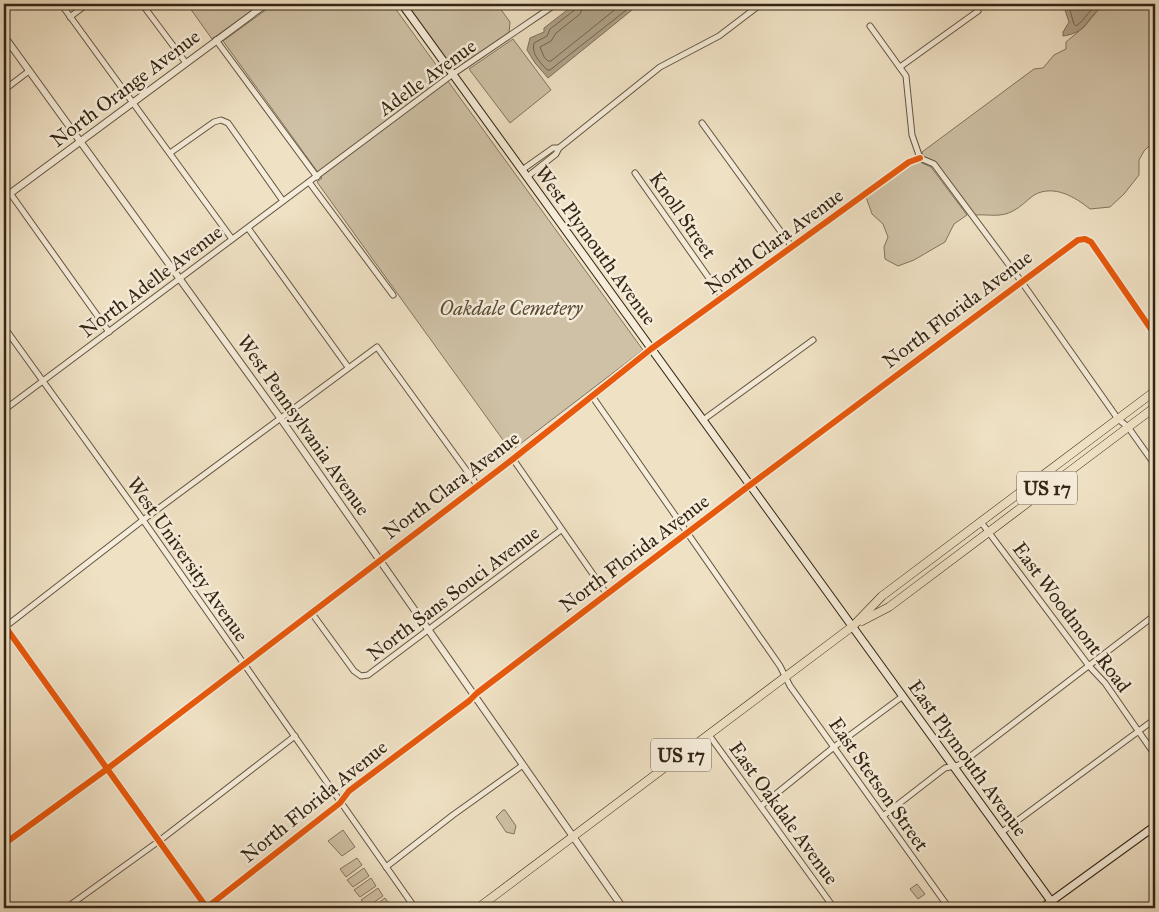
<svg xmlns="http://www.w3.org/2000/svg" width="1159" height="912" viewBox="0 0 1159 912" font-family="'IM FELL Great Primer',serif">
<style>
.green{fill:#cfc1a6;stroke:#82735d}
.water{fill:#afa188;stroke:#7e6f5a}
.lines{fill:none;stroke-linecap:round;stroke-linejoin:round}
.shore{stroke:#72634e;stroke-width:1}
.minor-casing{stroke:#635440;stroke-width:7}
.tertiary-casing{stroke:#635440;stroke-width:8}
.secondary-casing{stroke:#342514;stroke-width:9}
.primary-casing{stroke:#342514;stroke-width:9}
.minor{stroke:#f5ecd9;stroke-width:5}
.tertiary{stroke:#f5ecd9;stroke-width:6}
.secondary{stroke:#f5ecd9;stroke-width:7}
.primary{stroke:#efe1c4;stroke-width:8}
.cycleway-casing{stroke:#f5ecd9;stroke-width:9}
.cycleway{stroke:#e8590c;stroke-width:6}
.labels{text-anchor:middle;dominant-baseline:central;stroke-width:5;stroke-linejoin:round;paint-order:stroke}
.shield{fill:#f5ecd9;stroke:#6e614f;stroke-width:1}
.shield-label{font-size:19px;font-weight:bold;fill:#342514}
.street-label{font-size:20px;fill:#342514;stroke:#f5ecd9}
.park-label{font-size:20px;font-style:italic;fill:#5b4c38;stroke:#f5ecd9}
</style>
<rect width="100%" height="100%" fill="#efe1c4"/>
<filter id="stains"><feTurbulence type="fractalNoise" baseFrequency=".004" numOctaves="4"/><feColorMatrix values="0 0 0 0 .2 0 0 0 0 .09 0 0 0 0 .02 0 0 0 .5 -.17"/></filter>
<radialGradient id="worn" r=".72"><stop offset=".6" stop-color="#630" stop-opacity="0"/><stop offset="1" stop-color="#630" stop-opacity=".3"/></radialGradient>
<!-- green -->
<g class="green">
<polygon points="187,4 261,4 212,39"/>
<polygon points="274,4 392,4 643,350 511,451 317,182 322,178 223,41"/>
<polygon points="406,4 497,4 510,22 509,34 454,70"/>
<path d="M 1109,4 L 1155,4 L 1155,140 L 1144,151 L 1139,160 L 1139,175 L 1124,194 L 1110,207 L 1090,209 C 1075,197 1054,184 1034,195 C 1027,200 1021,207 1013,211 C 1000,218 989,214 975,215 L 936,162 L 923,156 L 922,152 L 1034,69 L 1043,68 L 1054,55 L 1066,49 L 1066,42 L 1084,27 L 1099,9 L 1108,9 Z"/>
<polygon points="513,39 551,90 510,123 469,69"/>
<polygon points="920,162 931,167 967,215 954,224 945,242 914,260 898,266 885,259 884,247 888,237 883,224 872,214 866,197 911,164"/>
<polygon points="503,810 505,810 516,826 514,834 506,832 496,817"/>
<polygon points="343,830 355,847 342,856 328,841"/>
<polygon points="357,858 362,865 346,877 340,869"/>
<polygon points="364,868 369,876 353,887 347,880"/>
<polygon points="371,878 376,886 360,897 354,890"/>
<polygon points="917,884 925,894 918,899 910,889"/>
<polygon points="378,888 383,896 367,907 361,900"/>
<polygon points="385,898 391,906 387,908 371,908"/>
</g>
<!-- water -->
<g class="water">
<polygon points="575,4 645,4 632,10 548,78 535,63 527,50 530,38 544,32 544,28"/>
<path d="M 1063,4 L 1109,4 L 1108,9 L 1099,9 C 1085,22 1085,33 1063,36 L 1063,32 L 1069,22 Z"/>
</g>
<g class="lines">
<!-- shore -->
<g class="shore">
<path d="M 577,4 L 576,9 L 550,29 L 547,36 L 534,43 C 531,54 540,62 547,70 L 550,70 L 634,4"/>
<polyline points="584,4 580,14 556,33 551,41 540,47 544,57 548,61 551,61 622,4"/>
<path d="M 1068,4 L 1074,24 L 1076,26 C 1086,20 1089,7 1101,4"/>
</g>
<defs>
<g id="minor">
<polyline points="61,4 232,239"/>
<polyline points="142,4 186,63"/>
<polyline points="70,17 87,4"/>
<polyline points="870,26 906,76 912,135 920,158"/>
<polyline points="216,40 317,177"/>
<polyline points="900,67 978,11"/>
<polyline points="4,90 29,71"/>
<polyline points="702,123 792,247"/>
<polyline points="170,153 214,122 221,120 228,123 283,201"/>
<polyline points="920,158 934,164 1021,281 1118,419 1128,427 1155,465"/>
<polyline points="522,170 553,148 559,148"/>
<polyline points="635,173 723,298"/>
<polyline points="527,177 556,154 559,148 660,67 719,36 761,4"/>
<polyline points="309,182 393,295"/>
<polyline points="10,193 109,332"/>
<polyline points="248,228 348,367"/>
<polyline points="4,327 143,520 415,908"/>
<polyline points="651,349 909,162 920,158"/>
<polyline points="592,396 780,666 790,686 949,908"/>
<polyline points="4,410 453,74 556,4"/>
<polyline points="703,420 813,340"/>
<polyline points="513,459 606,593"/>
<polyline points="981,522 1089,666 1105,683 1155,755"/>
<polyline points="311,612 354,671 361,676 368,675 561,530"/>
<polyline points="5,627 143,520 377,347 477,485"/>
<polyline points="709,735 834,908"/>
<polyline points="761,806 834,747 903,696"/>
<polyline points="883,816 945,768 959,765 1155,615"/>
<polyline points="1002,832 1155,719"/>
<polyline points="386,867 453,815 523,765"/>
<polyline points="66,908 159,841 295,736"/>
<polyline points="206,908 340,803 349,791 469,701 477,693 750,485 1078,240 1085,239 1091,242 1155,335"/>
</g>
<g id="tertiary">
<polyline points="4,36 281,419 623,908"/>
<polyline points="4,198 266,4"/>
<polyline points="4,625 207,908"/>
<polyline points="4,844 107,769 513,459 651,349"/>
</g>
<g id="secondary">
<polyline points="402,4 1056,908"/>
<polyline points="1042,908 1155,826"/>
</g>
<g id="primary">
<polyline points="862,621 889,607 1155,407"/>
<polyline points="478,908 853,626 882,596 1155,391"/>
</g>
</defs>
<!-- minor casing -->
<use href="#minor" class="minor-casing"/>
<!-- tertiary casing -->
<use href="#tertiary" class="tertiary-casing"/>
<!-- secondary casing -->
<use href="#secondary" class="secondary-casing"/>
<!-- primary casing -->
<use href="#primary" class="primary-casing"/>
<!-- minor -->
<use href="#minor" class="minor"/>
<!-- tertiary -->
<use href="#tertiary" class="tertiary"/>
<!-- secondary -->
<use href="#secondary" class="secondary"/>
<!-- primary -->
<use href="#primary" class="primary"/>
<defs>
<g id="cycleway">
<polyline points="4,625 207,908"/>
<polyline points="4,844 107,769 513,459 651,349 909,162 920,158"/>
<polyline points="206,908 340,803 349,791 469,701 477,693 750,485 1078,240 1085,239 1091,242 1155,335"/>
</g>
</defs>
<!-- cycleway casing -->
<use href="#cycleway" class="cycleway-casing"/>
<!-- cycleway -->
<use href="#cycleway" class="cycleway"/>
</g>
<g class="labels">
<!-- shield labels -->
<g class="shield">
<rect x="1017" y="471.5" width="60" height="33" rx="4"/>
<rect x="651" y="738.5" width="60" height="33" rx="4"/>
</g>
<g class="shield-label">
<text x="1047" y="488">US 17</text>
<text x="681" y="755">US 17</text>
</g>
<!-- street labels -->
<g class="street-label">
<text transform="translate(427 77) rotate(-36)">Adelle Avenue</text>
<text transform="translate(125 88) rotate(-37)">North Orange Avenue</text>
<text transform="translate(683 215) rotate(55)">Knoll Street</text>
<text transform="translate(774 241) rotate(-36)">North Clara Avenue</text>
<text transform="translate(596 245) rotate(54)">West Plymouth Avenue</text>
<text transform="translate(151 281) rotate(-37)">North Adelle Avenue</text>
<text transform="translate(957 309) rotate(-37)">North Florida Avenue</text>
<text transform="translate(304 425) rotate(55)">West Pennsylvania Avenue</text>
<text transform="translate(451 485) rotate(-37)">North Clara Avenue</text>
<text transform="translate(634 553) rotate(-37)">North Florida Avenue</text>
<text transform="translate(188 559) rotate(55)">West University Avenue</text>
<text transform="translate(453 593) rotate(-37)">North Sans Souci Avenue</text>
<text transform="translate(1072 617) rotate(53)">East Woodmont Road</text>
<text transform="translate(968 758) rotate(54)">East Plymouth Avenue</text>
<text transform="translate(879 784) rotate(55)">East Stetson Street</text>
<text transform="translate(314 801) rotate(-39)">North Florida Avenue</text>
<text transform="translate(784 813) rotate(54)">East Oakdale Avenue</text>
</g>
<!-- park labels -->
<g class="park-label">
<text x="511" y="308">Oakdale Cemetery</text>
</g>
</g>
<!-- margin -->
<rect width="1159" height="912" fill="none" stroke="#efe1c4" stroke-width="20"/>
<rect x="5" y="5" width="1149" height="902" fill="none" stroke="#342514" stroke-width="2.5"/>
<rect x="10" y="10" width="1139" height="892" fill="none" stroke="#342514"/>
<rect width="100%" height="100%" filter="url(#stains)"/>
<rect width="100%" height="100%" fill="url(#worn)"/>
</svg>
